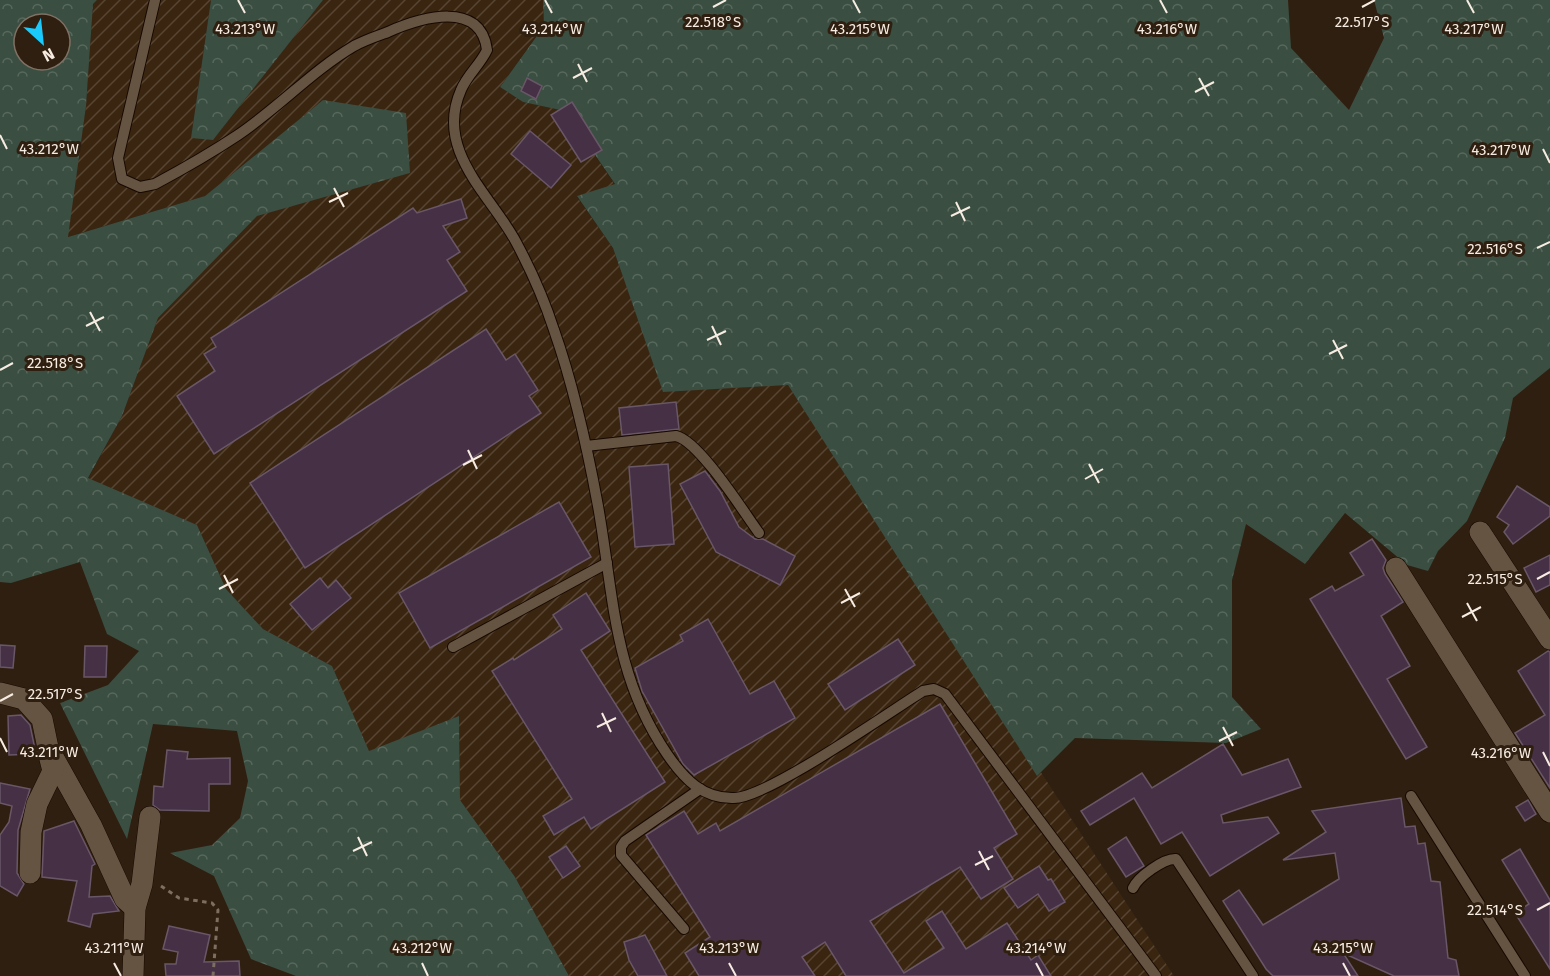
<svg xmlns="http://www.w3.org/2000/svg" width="1550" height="976" viewBox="0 0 1550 976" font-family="'Fira Sans',sans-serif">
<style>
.industrial{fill:url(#industrial-furrows)}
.forest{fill:url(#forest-crowns);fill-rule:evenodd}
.building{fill:#453045;stroke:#695768;stroke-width:1.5}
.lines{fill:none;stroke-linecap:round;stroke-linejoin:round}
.lane-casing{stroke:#170900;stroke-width:12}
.street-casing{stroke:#170900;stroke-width:22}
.path{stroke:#7c6e61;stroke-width:3;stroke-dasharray:4.5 4.5;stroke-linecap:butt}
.lane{stroke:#665443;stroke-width:10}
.street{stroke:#665443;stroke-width:21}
.ticks{fill:none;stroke:#f7ece2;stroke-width:2}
.ticks-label{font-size:15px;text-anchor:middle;fill:#f7ece2;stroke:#2f1f10;stroke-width:6;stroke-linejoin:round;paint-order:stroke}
</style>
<defs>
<pattern id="industrial-furrows" width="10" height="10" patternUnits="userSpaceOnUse" patternTransform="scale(1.5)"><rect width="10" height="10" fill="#3a2510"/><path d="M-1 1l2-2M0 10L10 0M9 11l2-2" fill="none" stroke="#574532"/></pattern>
<pattern id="forest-crowns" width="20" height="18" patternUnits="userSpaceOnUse" patternTransform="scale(1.5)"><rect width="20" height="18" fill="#3a4e41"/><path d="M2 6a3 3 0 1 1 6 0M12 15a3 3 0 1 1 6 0" fill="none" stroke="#57685c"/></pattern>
</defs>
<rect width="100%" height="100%" fill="#2f1f10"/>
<!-- industrial -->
<polygon class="industrial" points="97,0 211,0 191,137 213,140 323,0 543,0 544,25 500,87 523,102 565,111 615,185 577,197 613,248 663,391 788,385 1174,976 569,976 515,877 460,800 459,716 369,752 332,666 263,629 226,589 197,525 88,479 122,416 158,318 257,215 410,173 323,100 205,196 67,237 86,106 93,4"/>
<!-- forest -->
<g class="forest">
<path d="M 0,0 L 97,0 L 93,4 L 86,106 L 68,237 L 205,196 L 323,100 L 406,113 L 410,173 L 257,216 L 158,318 L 122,416 L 88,478 L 197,525 L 226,589 L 263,629 L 332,666 L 369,751 L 459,716 L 460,800 L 515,877 L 569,976 L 296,976 L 251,959 L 214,876 L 170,853 L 212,845 L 240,818 L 248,781 L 237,731 L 153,724 L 127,839 L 60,703 L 108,685 L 139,651 L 107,634 L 80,562 L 11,583 L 0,582 ZM 24,24 L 60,24 L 60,60 L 24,60 Z"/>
<polygon points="211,0 323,0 213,140 191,138"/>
<polygon points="543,0 1288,0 1291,48 1349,110 1384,38 1374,0 1550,0 1550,368 1513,398 1505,438 1467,521 1438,551 1428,571 1407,565 1345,513 1305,564 1246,524 1232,580 1232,697 1261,729 1226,743 1075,738 1037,776 788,385 663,392 613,248 577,196 615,184 565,111 523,102 500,87 544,26"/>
</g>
<!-- building -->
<g class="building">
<polygon points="527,78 542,86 536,99 521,91"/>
<polygon points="572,102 602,150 581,162 551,115"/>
<polygon points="530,131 571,165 551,188 511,154"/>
<polygon points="461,199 467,218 443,226 460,252 447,260 467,291 214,454 177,396 215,371 204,354 216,347 211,338 413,208 417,213"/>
<polygon points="486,329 506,360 515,354 538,390 529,396 541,413 305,568 250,483"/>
<polygon points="676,402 679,429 622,435 619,408"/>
<polygon points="668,464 674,544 635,547 629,467"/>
<polygon points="705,471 720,491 739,527 755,539 763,539 795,556 780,585 716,552 680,484"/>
<polygon points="1517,486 1550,507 1550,516 1513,544 1504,532 1509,525 1497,517"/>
<polygon points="559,502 591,557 430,648 399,593"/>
<polygon points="1372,539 1386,560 1383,568 1385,574 1403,602 1381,616 1410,666 1387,679 1427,747 1406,759 1310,599 1332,586 1335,591 1364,575 1350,553"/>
<polygon points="1550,555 1550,585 1536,592 1524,568"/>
<polygon points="320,578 328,588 336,580 351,598 312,630 290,604"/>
<polygon points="586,593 610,631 581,650 665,782 591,829 584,817 554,835 543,816 572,799 492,671 513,658 514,660 562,629 553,615"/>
<polygon points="708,619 750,694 774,681 795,718 694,775 683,764 642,691 635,668 683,641 680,635"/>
<polygon points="898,639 915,665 845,710 828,684"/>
<polygon points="0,645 15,646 13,668 0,667"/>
<polygon points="85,646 107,646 106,677 84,677"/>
<polygon points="1548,651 1550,652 1550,788 1515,733 1545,715 1518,671"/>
<polygon points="940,704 1017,834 994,848 1013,879 981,899 960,867 870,921 904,973 944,948 926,921 942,911 966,949 1007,923 1031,960 1038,955 1051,976 846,976 825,942 802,957 815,976 699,976 685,953 710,937 646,835 684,811 698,834 716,823 720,831"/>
<polygon points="21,715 30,725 36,754 9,755 8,716"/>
<polygon points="1223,744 1242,775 1288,759 1301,787 1221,815 1223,823 1268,817 1279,833 1210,876 1182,832 1161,844 1134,798 1090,825 1081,811 1142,773 1152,788"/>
<polygon points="167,750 188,752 187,759 230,758 230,784 209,784 209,811 160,810 153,805 154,786 163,787"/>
<polygon points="0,783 30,789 18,830 17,873 24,884 17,896 0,886 0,835 9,822 12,806 0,803"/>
<polygon points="1401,798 1405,827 1415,826 1418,844 1425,843 1431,881 1440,882 1448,958 1456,960 1459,976 1394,976 1343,953 1358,976 1273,976 1266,969 1223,901 1239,890 1263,925 1339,879 1335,853 1283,860 1326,832 1312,811"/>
<polygon points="1528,800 1536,814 1525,821 1516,807"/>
<polygon points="74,821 95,864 92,866 89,897 110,896 119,911 93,914 90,927 68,921 77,881 42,877 44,831"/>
<polygon points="1126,837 1144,866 1126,877 1108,849"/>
<polygon points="566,846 580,866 563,878 549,857"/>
<polygon points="1520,849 1550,900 1550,969 1515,913 1529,904 1502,860"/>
<polygon points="1039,866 1048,880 1051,879 1065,902 1049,911 1038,894 1018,908 1004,888"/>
<polygon points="169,926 210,935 204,962 239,961 240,976 166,976 165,964 176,964 178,952 163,949"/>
<polygon points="645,935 667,976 638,976 629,960 624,942"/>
</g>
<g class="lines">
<defs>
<g id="lane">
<path d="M 155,0 L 118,158 L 122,179 L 140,187 L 155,184 C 183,169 211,153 238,135 C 278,108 312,71 354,46 C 365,40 377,36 388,32 C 422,17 481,0 487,50 C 480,65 467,75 461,90 C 434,151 491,195 516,242 C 531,270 544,299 554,330 C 574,387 587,446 598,506 C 614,596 613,675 667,754 C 684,779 703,799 734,798 C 767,798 888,713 923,691 L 934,689 L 945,694 L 1156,976"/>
<path d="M 586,446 L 676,436 C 699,441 743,511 759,533"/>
<polyline points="453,647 607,563"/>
<polyline points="1411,796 1525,976"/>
<path d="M 1133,888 C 1138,877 1164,858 1176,859 L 1253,976"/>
<polyline points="684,929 621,855 621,847 625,841 700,789"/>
</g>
<g id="street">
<polyline points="1480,532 1550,639"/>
<polyline points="1396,568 1550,812"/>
<polyline points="0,693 24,699 42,719 48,748 91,825 125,899 135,908"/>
<polyline points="30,873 31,832 37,804 53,771 48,751"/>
<polyline points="133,976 135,908 142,884 150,817"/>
</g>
</defs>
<!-- lane casing -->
<use href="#lane" class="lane-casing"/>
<!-- street casing -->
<use href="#street" class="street-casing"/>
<!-- path -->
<polyline class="path" points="161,886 179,898 212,903 218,910 213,976"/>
<!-- lane -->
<use href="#lane" class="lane"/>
<!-- street -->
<use href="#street" class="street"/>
</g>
<!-- ticks -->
<path class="ticks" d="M 238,0 L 245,13M 545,0 L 552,13M 853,0 L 860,13M 1160,0 L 1167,13M 1467,0 L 1474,13M 713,7 L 726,0M 1362,7 L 1375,0M 578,64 L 587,82M 573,78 L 592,68M 1199,78 L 1209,96M 1195,92 L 1214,82M 0,135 L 7,149M 1543,149 L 1550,163M 334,188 L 344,207M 329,202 L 348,193M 956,202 L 965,221M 951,216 L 970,207M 1537,248 L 1550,242M 90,312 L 100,331M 86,326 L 104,317M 712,326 L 721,345M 707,340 L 726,331M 1333,340 L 1343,359M 1329,354 L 1347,345M 0,370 L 13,363M 468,450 L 477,469M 1089,464 L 1099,483M 463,465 L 482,455M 1085,479 L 1103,469M 224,575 L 233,593M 1537,579 L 1550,572M 219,589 L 238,579M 845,589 L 855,607M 841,603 L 860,593M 1467,603 L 1477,621M 1462,617 L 1481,607M 0,701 L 13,694M 602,713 L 611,732M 597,727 L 616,718M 1223,727 L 1233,746M 0,738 L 7,752M 1219,741 L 1237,732M 1543,752 L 1550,766M 358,837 L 367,856M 353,851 L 372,842M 979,851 L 989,870M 975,865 L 993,856M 1537,910 L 1550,903M 114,963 L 121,976M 422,963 L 428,976M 729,963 L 736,976M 1036,963 L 1043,976M 1343,963 L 1350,976"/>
<g class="ticks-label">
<text x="713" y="27">22.518°S</text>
<text x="1362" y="27">22.517°S</text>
<text x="245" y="34">43.213°W</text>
<text x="552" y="34">43.214°W</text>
<text x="860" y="34">43.215°W</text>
<text x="1167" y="34">43.216°W</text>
<text x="1474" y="34">43.217°W</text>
<text x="49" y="154">43.212°W</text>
<text x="1501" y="155">43.217°W</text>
<text x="1495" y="254">22.516°S</text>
<text x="55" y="368">22.518°S</text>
<text x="1495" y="584">22.515°S</text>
<text x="55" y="699">22.517°S</text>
<text x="49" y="757">43.211°W</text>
<text x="1501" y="758">43.216°W</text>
<text x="1495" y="915">22.514°S</text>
<text x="114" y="953">43.211°W</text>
<text x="422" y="953">43.212°W</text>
<text x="729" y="953">43.213°W</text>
<text x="1036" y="953">43.214°W</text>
<text x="1343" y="953">43.215°W</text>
</g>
<!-- north arrow -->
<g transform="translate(42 42) rotate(153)"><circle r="28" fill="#2f1f10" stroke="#7f7164" stroke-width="1.5"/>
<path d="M0-4.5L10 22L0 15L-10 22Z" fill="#1acafc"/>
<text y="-9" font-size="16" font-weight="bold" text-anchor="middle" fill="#f7ece2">N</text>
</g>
</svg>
